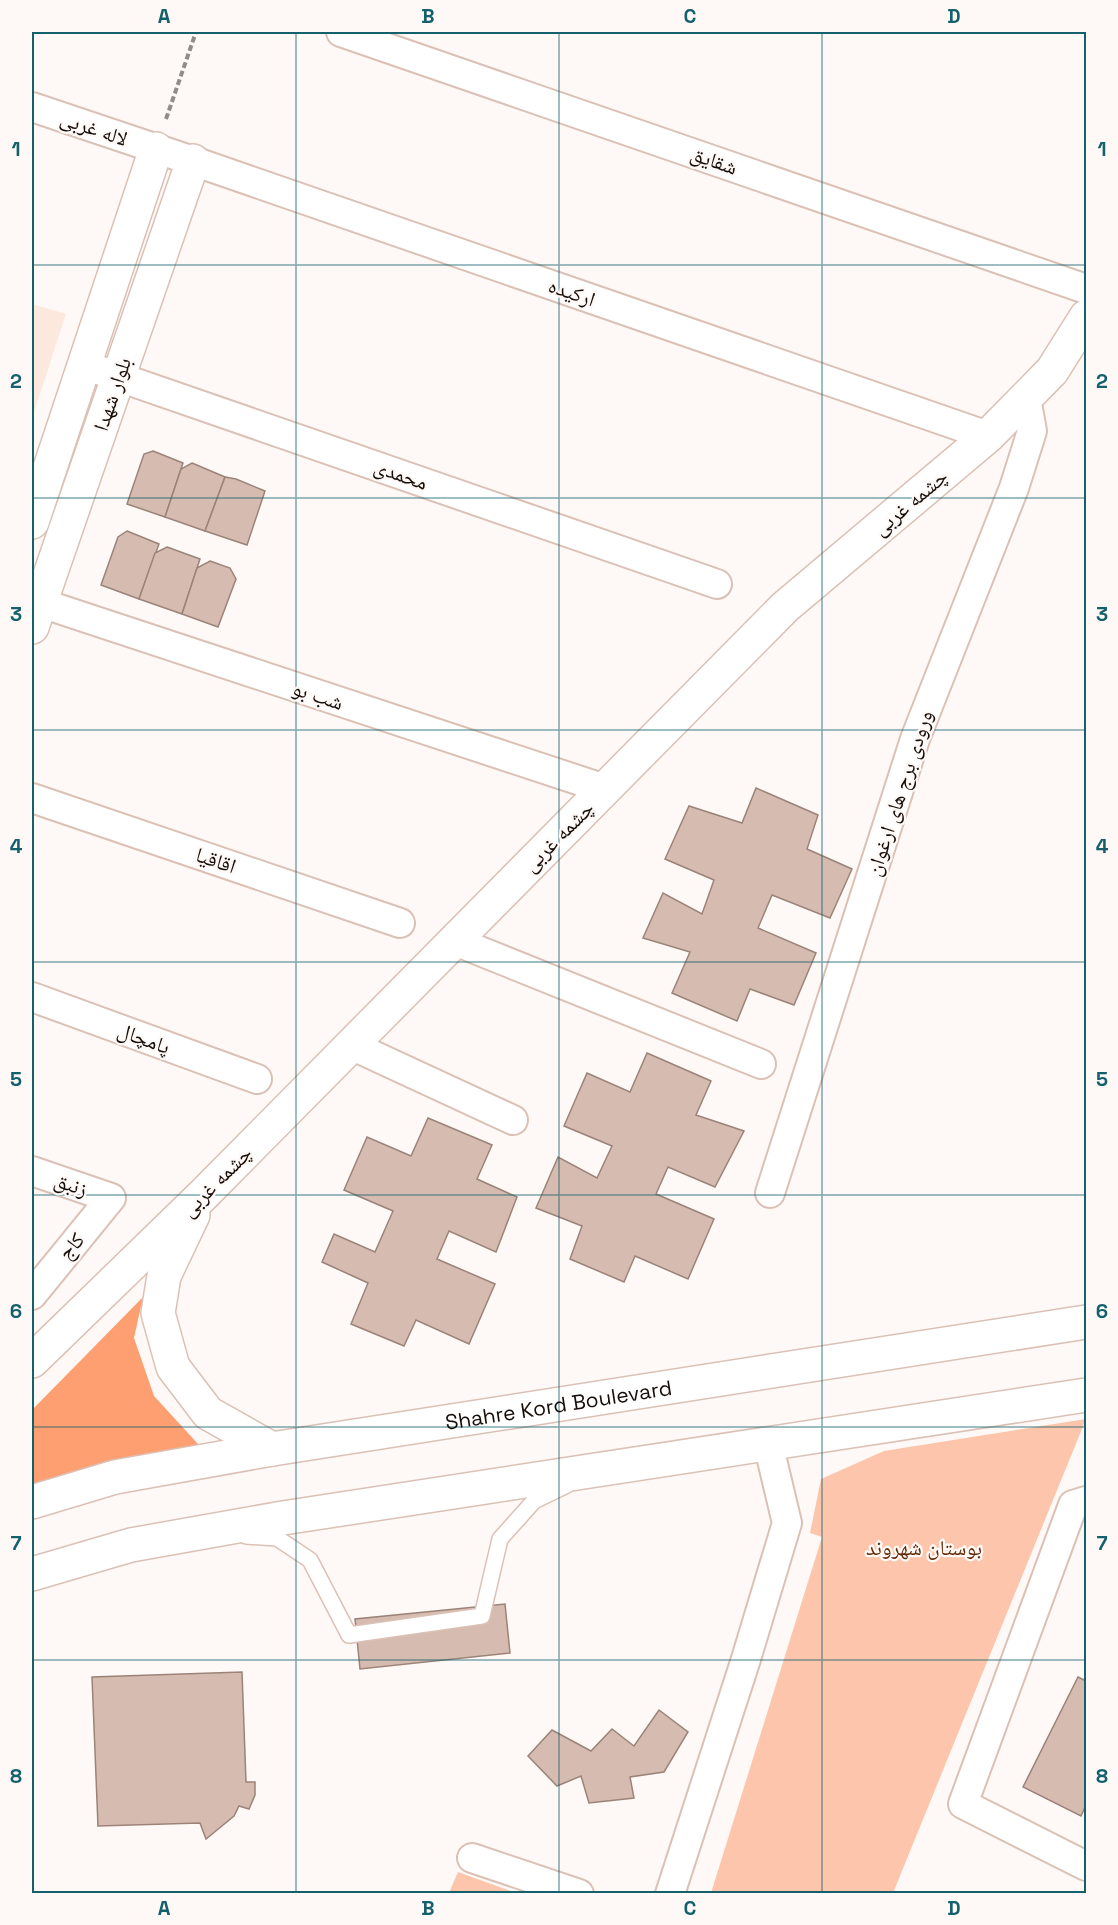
<svg xmlns="http://www.w3.org/2000/svg" width="1118" height="1925" viewBox="0 0 1118 1925" font-family="'Space Grotesk','Noto Naskh Arabic',sans-serif">
<style>
.built{fill:#fde8de}
.green{fill:#fdc5ab}
.forest{fill:#fd9f71}
.building{fill:#d6bcb0;stroke:#9b8378;stroke-width:1.5}
.lines{fill:none;stroke-linecap:round;stroke-linejoin:round}
.service-casing{stroke:#dbc1b5;stroke-width:18}
.minor-casing{stroke:#dbc1b5;stroke-width:32}
.tertiary-casing{stroke:#dbc1b5;stroke-width:36}
.path{stroke:#928b87;stroke-width:4;stroke-dasharray:6 3;stroke-linecap:butt}
.service{stroke:#fff;stroke-width:15}
.minor{stroke:#fff;stroke-width:28}
.tertiary{stroke:#fff;stroke-width:33}
.grid{fill:none;stroke:#14606c;stroke-width:1.5;stroke-opacity:0.55}
.labels{text-anchor:middle;dominant-baseline:central;stroke-width:4.5;stroke-linejoin:round;paint-order:stroke}
.street-label{font-size:21px;fill:#160d09;stroke:#fef9f6}
.park-label{font-size:21px;fill:#622905;stroke:#fef9f6}
.neatline{fill:none;stroke:#14606c;stroke-width:2}
.grid-label{font-size:20px;text-anchor:middle;font-weight:bold;fill:#14606c}
</style>
<rect width="100%" height="100%" fill="#fef9f6"/>
<!-- built -->
<polygon class="built" points="32,304 66,314 32,418"/>
<!-- green -->
<g class="green">
<polygon points="1086,1419 893,1893 711,1893 822,1537 810,1533 821,1479 884,1451"/>
<polygon points="458,1872 516,1893 449,1893"/>
</g>
<!-- forest -->
<polygon class="forest" points="143,1297 134,1338 154,1396 198,1444 207,1450 32,1489 32,1410"/>
<!-- building -->
<g class="building">
<polygon points="153,451 183,463 165,517 127,504 144,454"/>
<polygon points="192,463 225,477 205,531 165,517 181,469"/>
<polygon points="225,477 236,479 265,491 247,545 205,531"/>
<polygon points="127,531 159,544 139,599 101,585 118,537"/>
<polygon points="167,547 200,559 182,614 139,599 155,553"/>
<polygon points="210,561 230,568 236,579 218,627 182,614 197,568"/>
<polygon points="756,788 818,815 807,849 852,869 830,918 772,895 758,928 816,953 794,1005 750,989 737,1021 672,993 690,952 643,938 663,893 702,914 714,880 665,859 689,806 742,823"/>
<polygon points="647,1053 711,1081 696,1115 744,1131 715,1187 668,1167 656,1194 714,1219 688,1279 635,1256 624,1282 570,1259 582,1226 536,1208 558,1157 597,1178 612,1146 564,1126 587,1073 630,1092"/>
<polygon points="428,1118 492,1145 477,1179 517,1197 496,1252 449,1231 437,1259 495,1284 469,1344 416,1320 404,1346 351,1324 368,1283 322,1262 334,1234 375,1252 393,1211 344,1190 367,1137 411,1156"/>
<polygon points="505,1604 510,1653 360,1669 355,1619"/>
<polygon points="242,1672 246,1782 255,1782 255,1795 249,1809 239,1806 234,1816 206,1839 200,1823 98,1826 92,1677"/>
<polygon points="1078,1677 1086,1681 1086,1805 1081,1816 1023,1787"/>
<polygon points="659,1710 688,1732 664,1772 630,1777 634,1798 589,1803 581,1776 557,1786 528,1756 552,1730 591,1751 612,1729 634,1746"/>
</g>
<g class="lines">
<defs>
<polyline id="service" points="246,1536 277,1538 310,1560 349,1635 482,1616 500,1539 534,1501 567,1485"/>
<g id="minor">
<polyline points="341,32 1086,289"/>
<polyline points="32,107 193,161 988,436"/>
<polyline points="84,365 717,584"/>
<polyline points="32,600 605,789"/>
<polyline points="32,798 400,923"/>
<polyline points="455,941 761,1064"/>
<polyline points="32,997 257,1079"/>
<polyline points="351,1045 513,1120"/>
<polyline points="32,1171 111,1198 32,1295"/>
<polyline points="770,1193 915,739 1014,488 1032,431 1026,398"/>
<polyline points="1086,1501 1073,1505 963,1804 1086,1866"/>
<polyline points="472,1858 579,1894"/>
<polyline points="670,1894 746,1659 787,1523 768,1443"/>
</g>
<g id="tertiary">
<polyline points="32,522 156,149"/>
<polyline points="32,627 193,161"/>
<polyline points="193,1215 164,1276 158,1313 173,1367 208,1413 272,1449"/>
<polyline points="32,1361 204,1194 785,607 988,436 1052,371 1086,317"/>
<path id="s1" d="M 32,1502 L 115,1477 L 272,1449 L 1086,1322"/>
<polyline points="32,1574 131,1545 283,1518 1086,1395"/>
</g>
</defs>
<!-- service casing -->
<use href="#service" class="service-casing"/>
<!-- minor casing -->
<use href="#minor" class="minor-casing"/>
<!-- tertiary casing -->
<use href="#tertiary" class="tertiary-casing"/>
<!-- path -->
<polyline class="path" points="166,119 196,32"/>
<!-- service -->
<use href="#service" class="service"/>
<!-- minor -->
<use href="#minor" class="minor"/>
<!-- tertiary -->
<use href="#tertiary" class="tertiary"/>
</g>
<!-- grid -->
<path class="grid" d="M 296,32 L 296,1894M 559,32 L 559,1894M 822,32 L 822,1894M 32,265 L 1086,265M 32,498 L 1086,498M 32,730 L 1086,730M 32,962 L 1086,962M 32,1195 L 1086,1195M 32,1427 L 1086,1427M 32,1660 L 1086,1660"/>
<g class="labels">
<!-- street labels -->
<g class="street-label">
<text transform="translate(94 128) rotate(19)">لاله غربی</text>
<text transform="translate(714 160) rotate(19)">شقایق</text>
<text transform="translate(572 292) rotate(19)">ارکیده</text>
<text transform="translate(112 394) rotate(-71)">بلوار شهدا</text>
<text transform="translate(401 474) rotate(19)">محمدی</text>
<text transform="translate(910 502) rotate(-40)">چشمه غربی</text>
<text transform="translate(318 695) rotate(18)">شب بو</text>
<text transform="translate(899 793) rotate(-72)">ورودی برج های ارغوان</text>
<text transform="translate(558 836) rotate(-45)">چشمه غربی</text>
<text transform="translate(216 860) rotate(19)">اقاقیا</text>
<text transform="translate(144 1038) rotate(20)">پامچال</text>
<text transform="translate(216 1181) rotate(-45)">چشمه غربی</text>
<text transform="translate(71 1184) rotate(19)">زنبق</text>
<text transform="translate(71 1246) rotate(-50)">کاج</text>
<text stroke="none"><textPath href="#s1" startOffset="536">Shahre Kord Boulevard</textPath></text>
</g>
<!-- park labels -->
<g class="park-label">
<text x="924" y="1547">بوستان شهروند</text>
</g>
</g>
<!-- border -->
<rect width="1118" height="1925" fill="none" stroke="#fef9f6" stroke-width="66"/>
<rect x="33" y="33" width="1052" height="1859" class="neatline"/>
<g class="grid-label">
<text x="164" y="23">A</text>
<text x="428" y="23">B</text>
<text x="690" y="23">C</text>
<text x="954" y="23">D</text>
<text x="16" y="156">1</text>
<text x="1102" y="156">1</text>
<text x="16" y="388">2</text>
<text x="1102" y="388">2</text>
<text x="16" y="621">3</text>
<text x="1102" y="621">3</text>
<text x="16" y="853">4</text>
<text x="1102" y="853">4</text>
<text x="16" y="1086">5</text>
<text x="1102" y="1086">5</text>
<text x="16" y="1318">6</text>
<text x="1102" y="1318">6</text>
<text x="16" y="1550">7</text>
<text x="1102" y="1550">7</text>
<text x="16" y="1783">8</text>
<text x="1102" y="1783">8</text>
<text x="164" y="1915">A</text>
<text x="428" y="1915">B</text>
<text x="690" y="1915">C</text>
<text x="954" y="1915">D</text>
</g>
</svg>
